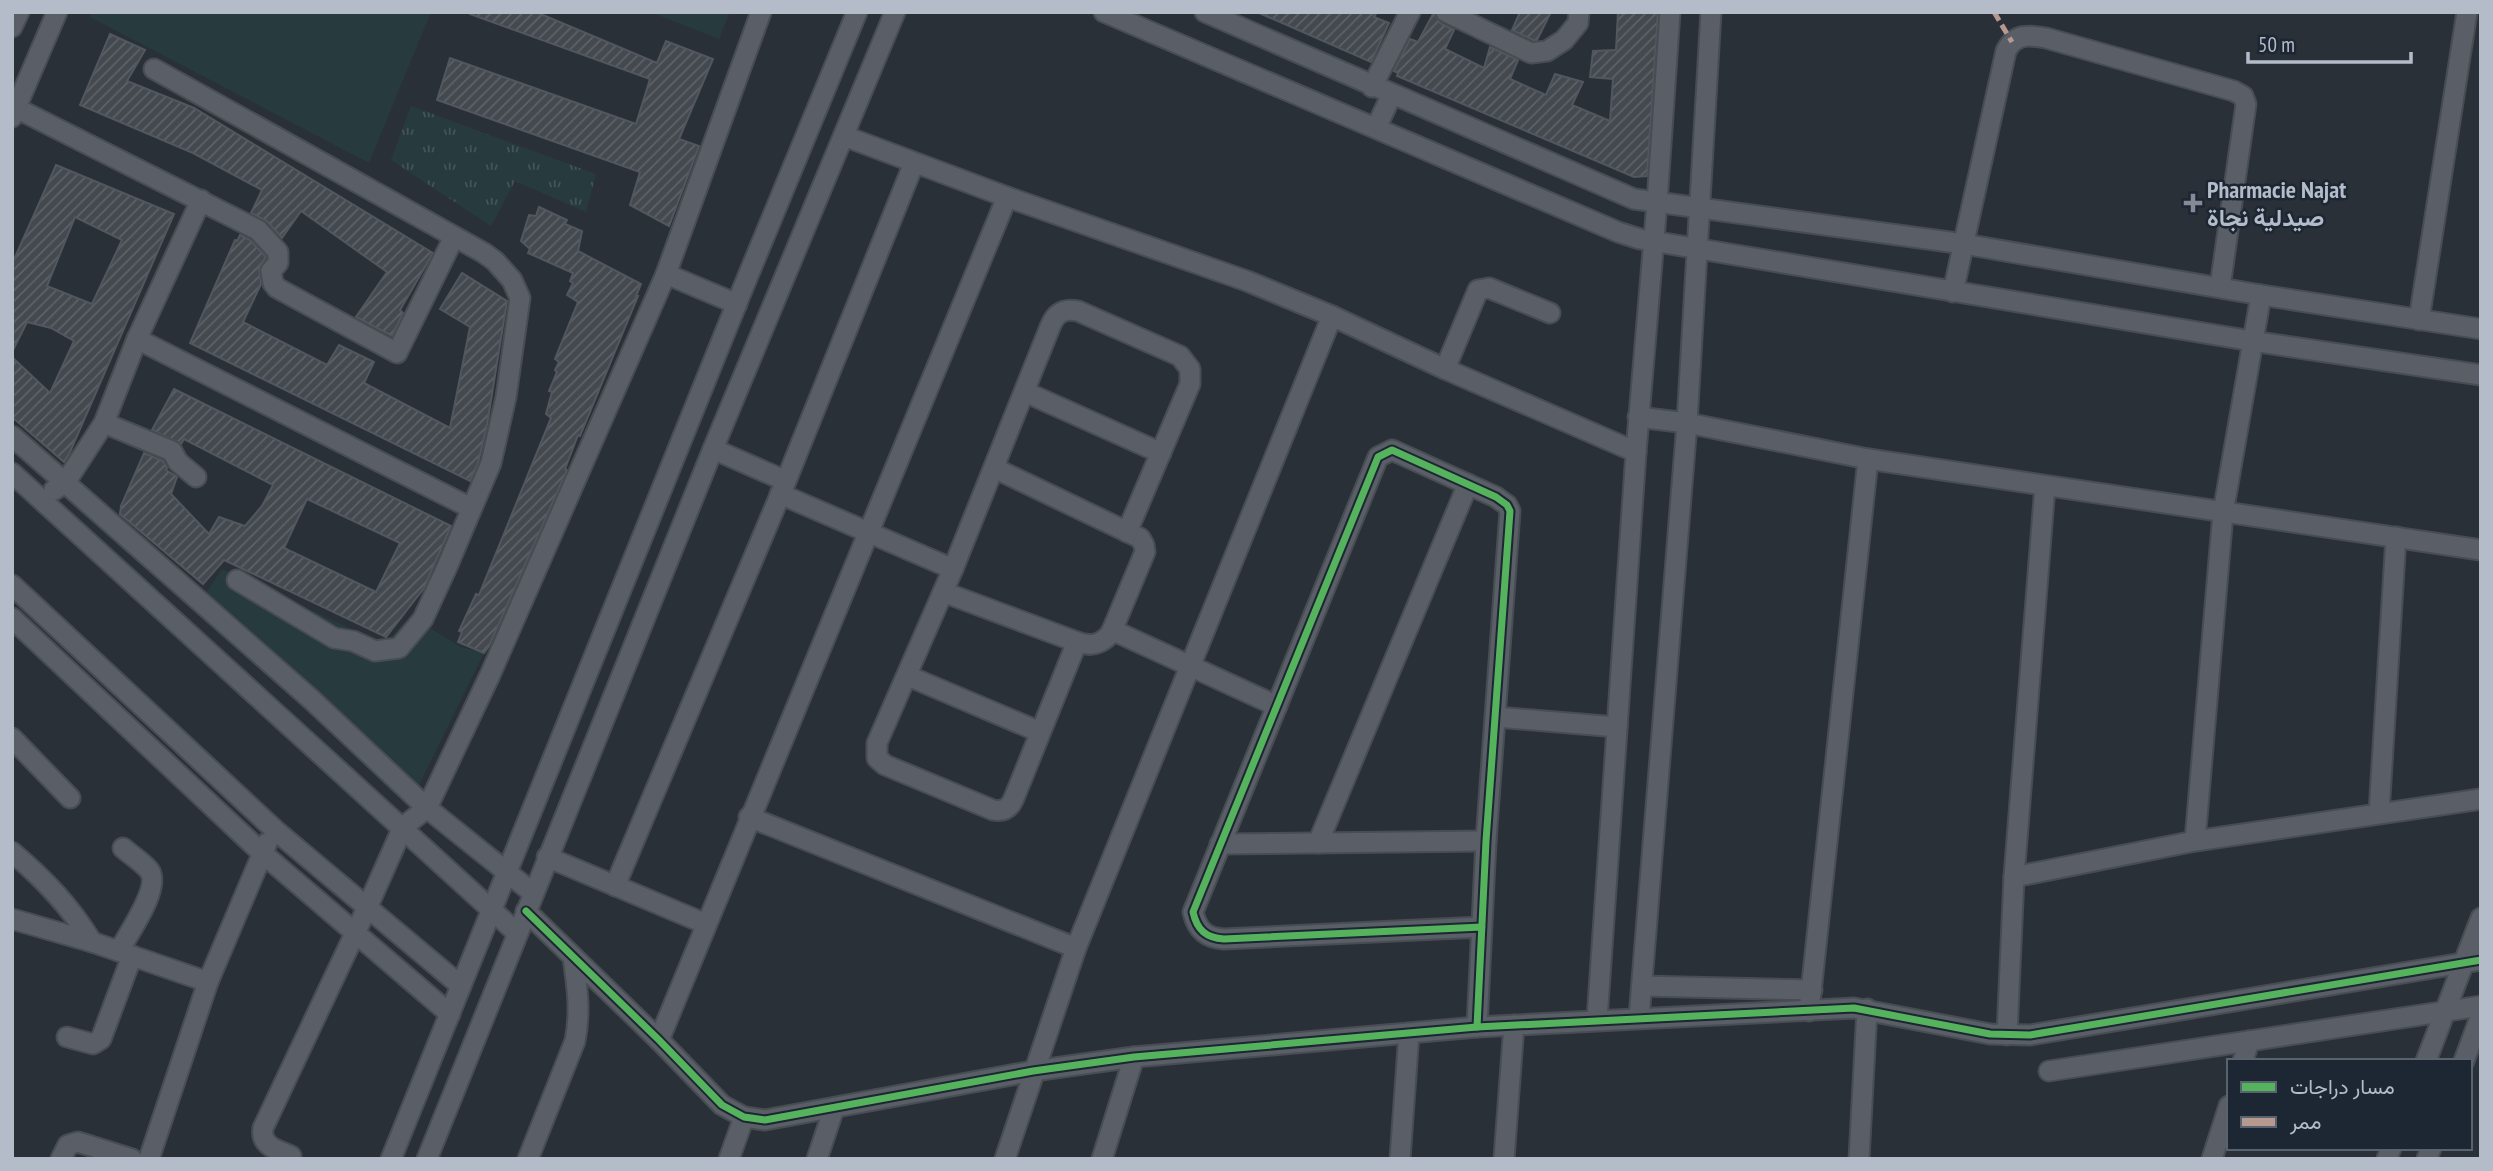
<svg xmlns="http://www.w3.org/2000/svg" width="2493" height="1171" viewBox="0 0 2493 1171" font-family="'PT Sans Narrow',Vazirmatn,sans-serif">
<style>
.grass{fill:#273a3e}
.park{fill:url(#park-tufts)}
.building{fill:url(#building-hatch);stroke:#52575f;stroke-width:2;fill-rule:evenodd}
.lines{fill:none;stroke-linecap:round;stroke-linejoin:round}
.street-casing{stroke:#484c53;stroke-width:23}
.street{stroke:#5a5e66;stroke-width:19}
.quiet{stroke:#b69a8f;stroke-width:5;stroke-dasharray:10 5;stroke-linecap:butt}
.cycleway-casing{stroke:#1d2633;stroke-width:11}
.cycleway{stroke:#56b35d;stroke-width:7}
.poi-dot{fill:#848b96;stroke:#1d2633;stroke-width:2.5}
.labels{text-anchor:middle;dominant-baseline:central;stroke-width:5;stroke-linejoin:round;paint-order:stroke}
.poi-label{font-size:24px;font-weight:bold;fill:#b4bcc9;stroke:#1d2633;text-anchor:start}
</style>
<defs>
<pattern id="park-tufts" width="24" height="20" patternUnits="userSpaceOnUse" patternTransform="scale(1.75)"><rect width="24" height="20" fill="#273a3e"/><path d="M3 7l-1-3M5 7V3M7 7l1-3M15 17l-1-3M17 17v-4M19 17l1-3" fill="none" stroke="#445559"/></pattern>
<pattern id="building-hatch" width="6" height="6" patternUnits="userSpaceOnUse" patternTransform="scale(1.75)"><rect width="6" height="6" fill="#444950"/><path d="M-1 1l2-2M0 6l6-6M5 7l2-2" fill="none" stroke="#5d6168"/></pattern>
</defs>
<rect width="100%" height="100%" fill="#2a3038"/>
<!-- grass -->
<g class="grass">
<polygon points="92,12 431,12 369,163 90,17"/>
<polygon points="650,12 730,12 719,39"/>
<polygon points="222,569 384,644 411,616 461,647 484,653 417,789 203,597"/>
</g>
<!-- park -->
<polygon class="park" points="411,106 596,174 586,212 515,181 491,226 391,160"/>
<!-- building -->
<g class="building">
<polygon points="470,12 536,12 657,63 666,41 713,59 679,139 699,146 669,226 630,205 640,172 437,100 450,58 636,124 650,79 470,14"/>
<polygon points="1257,12 1377,12 1374,17 1389,23 1371,62"/>
<polygon points="1434,12 1440,23 1454,30 1445,49 1484,68 1490,47 1518,60 1510,79 1546,95 1555,74 1583,82 1572,105 1610,121 1613,79 1590,77 1593,51 1616,50 1618,12 1658,12 1647,176 1634,177 1397,76 1398,73 1394,71 1410,39 1418,42"/>
<polygon points="1520,12 1551,12 1537,40 1533,40 1512,30"/>
<polygon points="110,34 145,50 127,81 194,108 433,253 400,310 403,313 392,336 356,317 387,272 301,211 282,238 267,221 251,213 262,190 193,153 80,105"/>
<path d="M 56,165 L 174,214 L 70,452 L 64,462 L 12,417 L 12,357 L 50,393 L 74,341 L 51,328 L 27,322 L 12,352 L 12,264 ZM 75,217 L 122,240 L 92,304 L 47,286 Z"/>
<polygon points="539,207 567,220 565,224 582,231 578,251 641,284 636,296 638,296 580,436 578,435 565,469 567,470 489,646 484,653 458,642 462,632 459,631 476,594 479,595 551,418 546,414 552,392 549,391 557,372 555,370 559,362 555,359 578,302 567,295 573,283 570,281 573,273 528,253 530,249 521,241 529,215 536,216"/>
<polygon points="240,235 250,240 266,257 259,268 261,284 243,322 327,365 339,345 374,362 364,383 450,428 470,327 440,309 462,273 507,301 487,425 478,463 470,481 190,343 235,240 237,241"/>
<path d="M 174,389 L 451,526 L 424,588 L 386,637 L 224,560 L 203,584 L 120,514 L 121,506 L 144,453 L 163,461 L 167,468 L 166,470 L 177,477 L 171,494 L 209,534 L 219,517 L 245,526 L 262,506 L 273,485 L 184,439 L 181,444 L 152,430 ZM 307,499 L 400,543 L 376,592 L 284,548 Z"/>
</g>
<g class="lines">
<defs>
<g id="street">
<polyline points="1104,12 1618,232 1640,239 2252,341 2481,375"/>
<polyline points="1205,12 1634,199 1964,244 2261,295 2481,329"/>
<polyline points="1446,12 1531,53 1547,51 1564,40 1578,23 1579,12"/>
<polyline points="12,27 19,12"/>
<polyline points="154,69 484,253 495,261 512,280 520,298 506,397 491,463 447,567 423,619 399,648 375,651 353,641 334,638 237,580"/>
<polyline points="1372,87 1410,12"/>
<polyline points="12,106 258,230 278,252 278,263 271,271 273,283 277,288 397,353 454,237"/>
<polyline points="12,117 57,12"/>
<polyline points="1376,128 1392,94"/>
<polyline points="844,136 1007,197 1247,281 1332,316 1445,369 1636,452"/>
<polyline points="666,274 737,304"/>
<path d="M 1953,292 L 2006,51 C 2015,33 2029,35 2046,38 L 2234,91 L 2243,96 L 2246,104 L 2220,287"/>
<polyline points="2419,320 2467,12"/>
<polyline points="137,339 471,508"/>
<polyline points="1445,369 1478,290 1489,288 1550,313"/>
<polyline points="1025,392 1161,453"/>
<polyline points="1638,417 1687,423 1868,459 2481,550"/>
<polyline points="104,423 172,451 178,462 196,477"/>
<polyline points="12,436 312,700 427,808 533,893"/>
<polyline points="713,449 786,481"/>
<polyline points="12,473 517,933"/>
<polyline points="54,490 65,483 104,423 137,339 201,200"/>
<polyline points="780,494 953,569"/>
<polyline points="12,585 275,830 461,986"/>
<path d="M 943,592 L 1077,642 C 1091,647 1101,645 1111,633 L 1145,552 L 1144,545 L 1140,538 L 994,468"/>
<polyline points="12,618 261,852 450,1014"/>
<polyline points="1112,630 1277,706"/>
<path d="M 1077,642 L 1014,798 C 1010,808 1004,812 993,810 L 885,765 L 877,758 L 877,743 L 953,569 L 1050,327 C 1055,314 1063,308 1078,311 L 1180,356 L 1190,369 L 1190,384 L 1127,532"/>
<polyline points="908,676 1040,732"/>
<polyline points="1496,717 1617,727"/>
<polyline points="12,738 70,798"/>
<polyline points="2379,813 2396,537"/>
<polyline points="749,817 1076,948"/>
<polyline points="2195,841 2223,513 2261,295"/>
<polyline points="1318,843 1468,484"/>
<polyline points="1220,844 1486,841"/>
<path d="M 12,852 C 44,879 70,906 92,942"/>
<polyline points="547,857 706,924"/>
<polyline points="2014,877 2195,841 2481,799"/>
<polyline points="615,886 786,481 914,163"/>
<polyline points="526,911 659,1040 722,1105 744,1117 765,1120 1033,1071 1134,1057 1477,1027 1854,1008 1990,1034 2030,1035 2481,960"/>
<polyline points="12,919 92,942 208,982"/>
<path d="M 119,951 C 128,934 162,887 149,870 C 142,862 131,855 123,848"/>
<polyline points="1642,986 1812,990"/>
<polyline points="1809,1011 1868,459"/>
<polyline points="1639,1018 1687,423 1711,12"/>
<polyline points="1597,1020 1636,452 1657,203 1670,12"/>
<path d="M 1477,1027 L 1486,841 L 1510,511 L 1507,505 L 1496,497 L 1392,450 L 1378,457 L 1193,912 C 1197,930 1206,938 1224,939 L 1482,927"/>
<polyline points="2007,1035 2014,877 2045,486"/>
<polyline points="67,1037 93,1044 101,1039 132,956"/>
<polyline points="659,1040 1007,197"/>
<polyline points="2243,1061 2249,1041"/>
<polyline points="2426,1061 2481,918"/>
<polyline points="2464,1061 2481,1015"/>
<polyline points="2049,1071 2481,1006"/>
<path d="M 291,1156 C 277,1150 260,1146 263,1128 L 367,908 L 403,827 L 427,808 L 490,675 L 666,274 L 761,12"/>
<polyline points="61,1159 68,1145 78,1142 132,1159"/>
<polyline points="149,1159 208,982 267,843"/>
<polyline points="391,1159 743,288 857,12"/>
<polyline points="427,1159 713,449 895,12"/>
<path d="M 528,1159 L 575,1041 C 581,1011 577,986 573,957"/>
<polyline points="729,1159 744,1117"/>
<polyline points="817,1159 834,1108"/>
<polyline points="1005,1159 1076,948 1332,316"/>
<polyline points="1102,1159 1134,1057"/>
<polyline points="1400,1159 1409,1033"/>
<polyline points="1504,1159 1514,1025"/>
<polyline points="1859,1159 1867,1009"/>
<polyline points="2212,1159 2229,1106"/>
<polyline points="2387,1159 2391,1148"/>
<polyline points="2427,1159 2431,1148"/>
</g>
</defs>
<!-- street casing -->
<use href="#street" class="street-casing"/>
<!-- street -->
<use href="#street" class="street"/>
<!-- quiet -->
<polyline class="quiet" points="1994,12 2012,42"/>
<defs>
<g id="cycleway">
<polyline points="526,911 659,1040 722,1105 744,1117 765,1120 1033,1071 1134,1057 1477,1027 1854,1008 1990,1034 2030,1035 2481,960"/>
<path d="M 1477,1027 L 1486,841 L 1510,511 L 1507,505 L 1496,497 L 1392,450 L 1378,457 L 1193,912 C 1197,930 1206,938 1224,939 L 1482,927"/>
</g>
</defs>
<!-- cycleway casing -->
<use href="#cycleway" class="cycleway-casing"/>
<!-- cycleway -->
<use href="#cycleway" class="cycleway"/>
</g>
<!-- markers -->
<path class="poi-dot" d="M2189.5 192.5h7v7h7v7h-7v7h-7v-7h-7v-7h7z"/>
<g class="labels">
<!-- poi labels -->
<g class="poi-label">
<text x="2207" y="189">Pharmacie Najat<tspan x="2207" dy="28">صيدلية نجاة</tspan></text>
</g>
</g>
<!-- border -->
<rect width="2493" height="1171" fill="none" stroke="#b4bcc9" stroke-width="28"/>
<!-- legend -->
<rect x="2227" y="1059" width="245" height="91" fill="#1d2633" stroke="#59626f" stroke-width="2"/>
<rect x="2241" y="1082" width="35" height="10" fill="#56b35d" stroke="#59626f" stroke-width="2"/>
<text x="2290" y="1094" font-size="21" fill="#b4bcc9">مسار دراجات</text>
<rect x="2241" y="1117" width="35" height="10" fill="#b69a8f" stroke="#59626f" stroke-width="2"/>
<text x="2290" y="1129" font-size="21" fill="#b4bcc9">ممر</text>
<!-- scale -->
<path d="M2248 52v10h163v-10" fill="none" stroke="#b4bcc9" stroke-width="3.5"/>
<text x="2258" y="52" font-size="21" fill="#b4bcc9" stroke="#1d2633" stroke-width="5" paint-order="stroke">50 m</text>
</svg>
